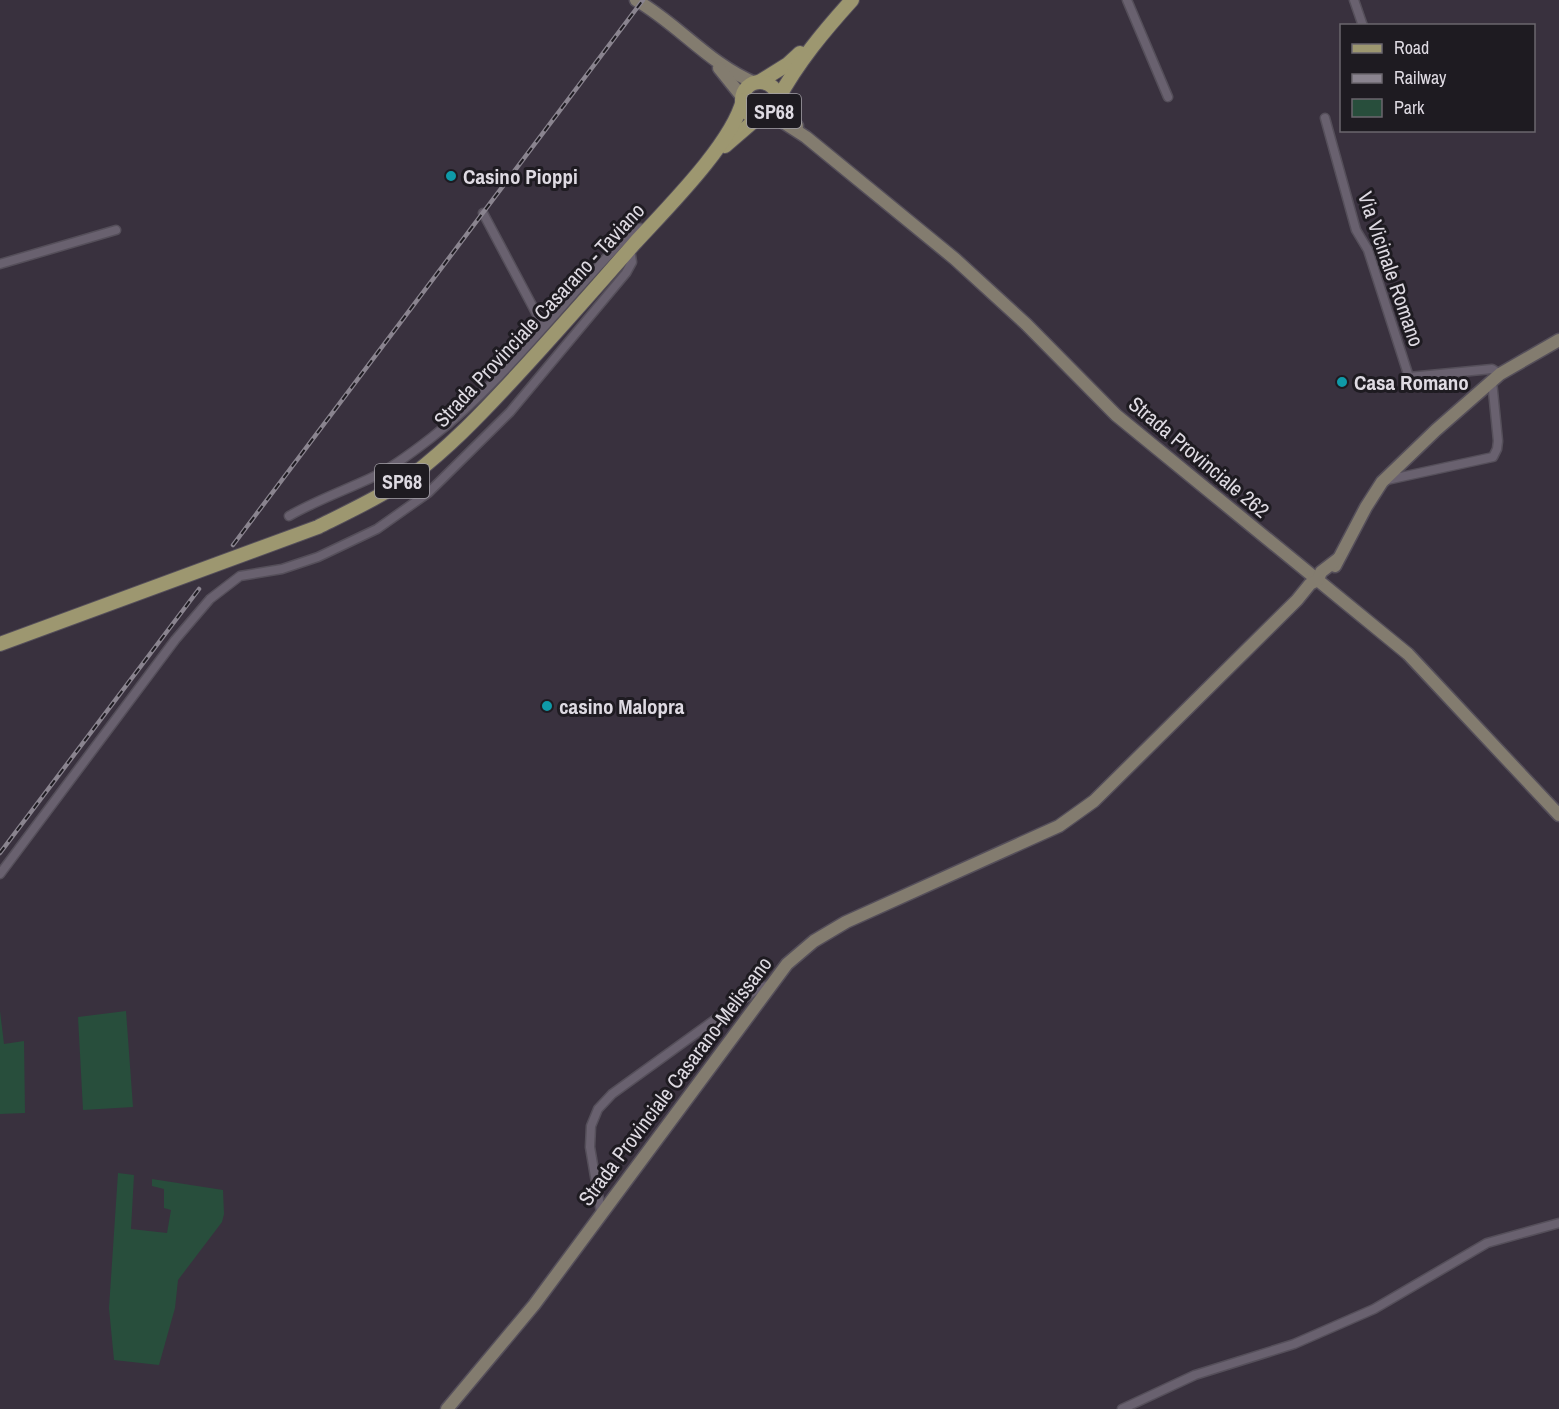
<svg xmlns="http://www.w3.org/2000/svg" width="1559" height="1409" viewBox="0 0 1559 1409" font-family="'Archivo Narrow',sans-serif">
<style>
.green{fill:#284e3c}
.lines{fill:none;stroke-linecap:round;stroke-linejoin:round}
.street-casing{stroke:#554f5a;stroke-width:11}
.secondary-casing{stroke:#554f5a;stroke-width:15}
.primary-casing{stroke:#554f5a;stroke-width:16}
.street{stroke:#69616f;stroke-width:8}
.secondary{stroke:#837c6f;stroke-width:12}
.primary{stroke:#9d9770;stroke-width:14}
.rail-casing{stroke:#8a848f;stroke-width:4.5}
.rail{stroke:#1e1b21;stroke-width:2;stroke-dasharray:7;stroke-linecap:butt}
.culture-dot{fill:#0f9aa8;stroke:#1e1b21;stroke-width:2}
.labels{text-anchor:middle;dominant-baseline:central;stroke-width:6;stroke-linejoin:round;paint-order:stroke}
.shield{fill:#1e1b21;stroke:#a4a1a8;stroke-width:1.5}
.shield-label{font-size:20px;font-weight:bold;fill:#dedae2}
.poi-label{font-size:21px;font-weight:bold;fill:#dedae2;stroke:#1e1b21;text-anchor:start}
.street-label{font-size:21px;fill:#dedae2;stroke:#1e1b21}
</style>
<rect width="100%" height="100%" fill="#39313e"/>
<!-- green -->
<g class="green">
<polygon points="0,1011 4,1044 24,1041 25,1113 0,1114"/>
<polygon points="126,1011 133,1107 83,1110 78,1017"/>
<polygon points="118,1173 134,1175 131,1229 167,1233 171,1210 164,1208 164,1189 152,1186 152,1179 223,1190 224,1214 222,1222 178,1280 175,1308 159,1365 114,1360 109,1308"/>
</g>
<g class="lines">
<defs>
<g id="street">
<polyline points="1127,0 1168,97"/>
<polyline points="1354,0 1363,26"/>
<polyline points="1325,118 1356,230 1368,250 1409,377 1492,369 1500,374"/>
<polyline points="483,213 543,326"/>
<polyline points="0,264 116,230"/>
<polyline points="1387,480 1493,457 1497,449 1498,441 1492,381"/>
<path d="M 289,516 C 315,501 343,491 371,478 C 392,468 413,452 431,438 C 506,380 564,299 631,232 L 639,228 L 647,229"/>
<polyline points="0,874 175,640 210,599 240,576 282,569 318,557 377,529 428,493 510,412 626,273 632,262 630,249"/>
<polyline points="601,1212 590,1147 591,1126 598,1109 612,1094 756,990 771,984"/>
<polyline points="1122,1409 1195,1375 1294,1344 1374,1309 1487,1243 1559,1223"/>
</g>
<g id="secondary">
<path d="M 636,0 C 678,24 709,64 755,83"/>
<polyline points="719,68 743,98"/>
<polyline points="778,102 797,126"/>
<polyline points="767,116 778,119 806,137 955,259 1026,324 1116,415 1408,654 1559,815"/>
<polyline points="1335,566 1366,507 1382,482 1436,430 1500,374 1559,340"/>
<polyline points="447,1409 534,1305 787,964 814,941 846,922 1059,826 1094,801 1297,600 1310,584 1318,580 1321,572 1338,559"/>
</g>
<g id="primary">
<polyline points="759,82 788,64 800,53"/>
<circle cx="760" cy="100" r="18"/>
<path d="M 778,99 C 798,62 824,31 852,0"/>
<polyline points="725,146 754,121 764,117"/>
<path d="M 0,644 L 318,527 C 350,511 384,495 414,474 C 448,448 477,418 506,387 C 550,340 592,292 634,244 C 666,209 732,144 743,100"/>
</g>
</defs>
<!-- street casing -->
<use href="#street" class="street-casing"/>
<!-- secondary casing -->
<use href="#secondary" class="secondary-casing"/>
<!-- primary casing -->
<use href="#primary" class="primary-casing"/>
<!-- street -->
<use href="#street" class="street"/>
<!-- secondary -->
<use href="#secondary" class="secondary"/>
<!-- primary -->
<use href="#primary" class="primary"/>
<defs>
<g id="rail">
<polyline points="233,545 643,0"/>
<polyline points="0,853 199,589"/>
</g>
</defs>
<!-- rail casing -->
<use href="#rail" class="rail-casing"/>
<!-- rail -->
<use href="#rail" class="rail"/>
</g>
<!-- markers -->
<g class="culture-dot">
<circle cx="451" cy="176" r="6"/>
<circle cx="1342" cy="382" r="6"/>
<circle cx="547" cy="706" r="6"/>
</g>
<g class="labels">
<!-- shield labels -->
<g class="shield">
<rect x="747" y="94" width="54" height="34" rx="4.5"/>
<rect x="375" y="464" width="54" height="34" rx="4.5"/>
</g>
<g class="shield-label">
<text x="774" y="111">SP68</text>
<text x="402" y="481">SP68</text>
</g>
<!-- poi labels -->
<g class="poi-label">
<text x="463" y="176">Casino Pioppi</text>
<text x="1354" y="382">Casa Romano</text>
<text x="559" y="706">casino Malopra</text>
</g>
<!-- street labels -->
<g class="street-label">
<text transform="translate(1391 269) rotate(71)">Via Vicinale Romano</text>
<text transform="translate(539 315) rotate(-47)">Strada Provinciale Casarano - Taviano</text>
<text transform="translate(1199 457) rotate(40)">Strada Provinciale 262</text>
<text transform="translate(675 1081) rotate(-53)">Strada Provinciale Casarano-Melissano</text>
</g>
</g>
<!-- legend -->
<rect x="1340" y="24" width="195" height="108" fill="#1e1b21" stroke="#6b676e" stroke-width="1.5"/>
<rect x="1352" y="44" width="30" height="9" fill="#9d9770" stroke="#6b676e" stroke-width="1.5"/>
<text x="1394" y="54" font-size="18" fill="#dedae2">Road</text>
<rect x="1352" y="74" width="30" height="9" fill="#8a848f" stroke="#6b676e" stroke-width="1.5"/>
<text x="1394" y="84" font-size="18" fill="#dedae2">Railway</text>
<rect x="1352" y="99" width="30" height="18" fill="#284e3c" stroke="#6b676e" stroke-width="1.5"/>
<text x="1394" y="114" font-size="18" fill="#dedae2">Park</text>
</svg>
